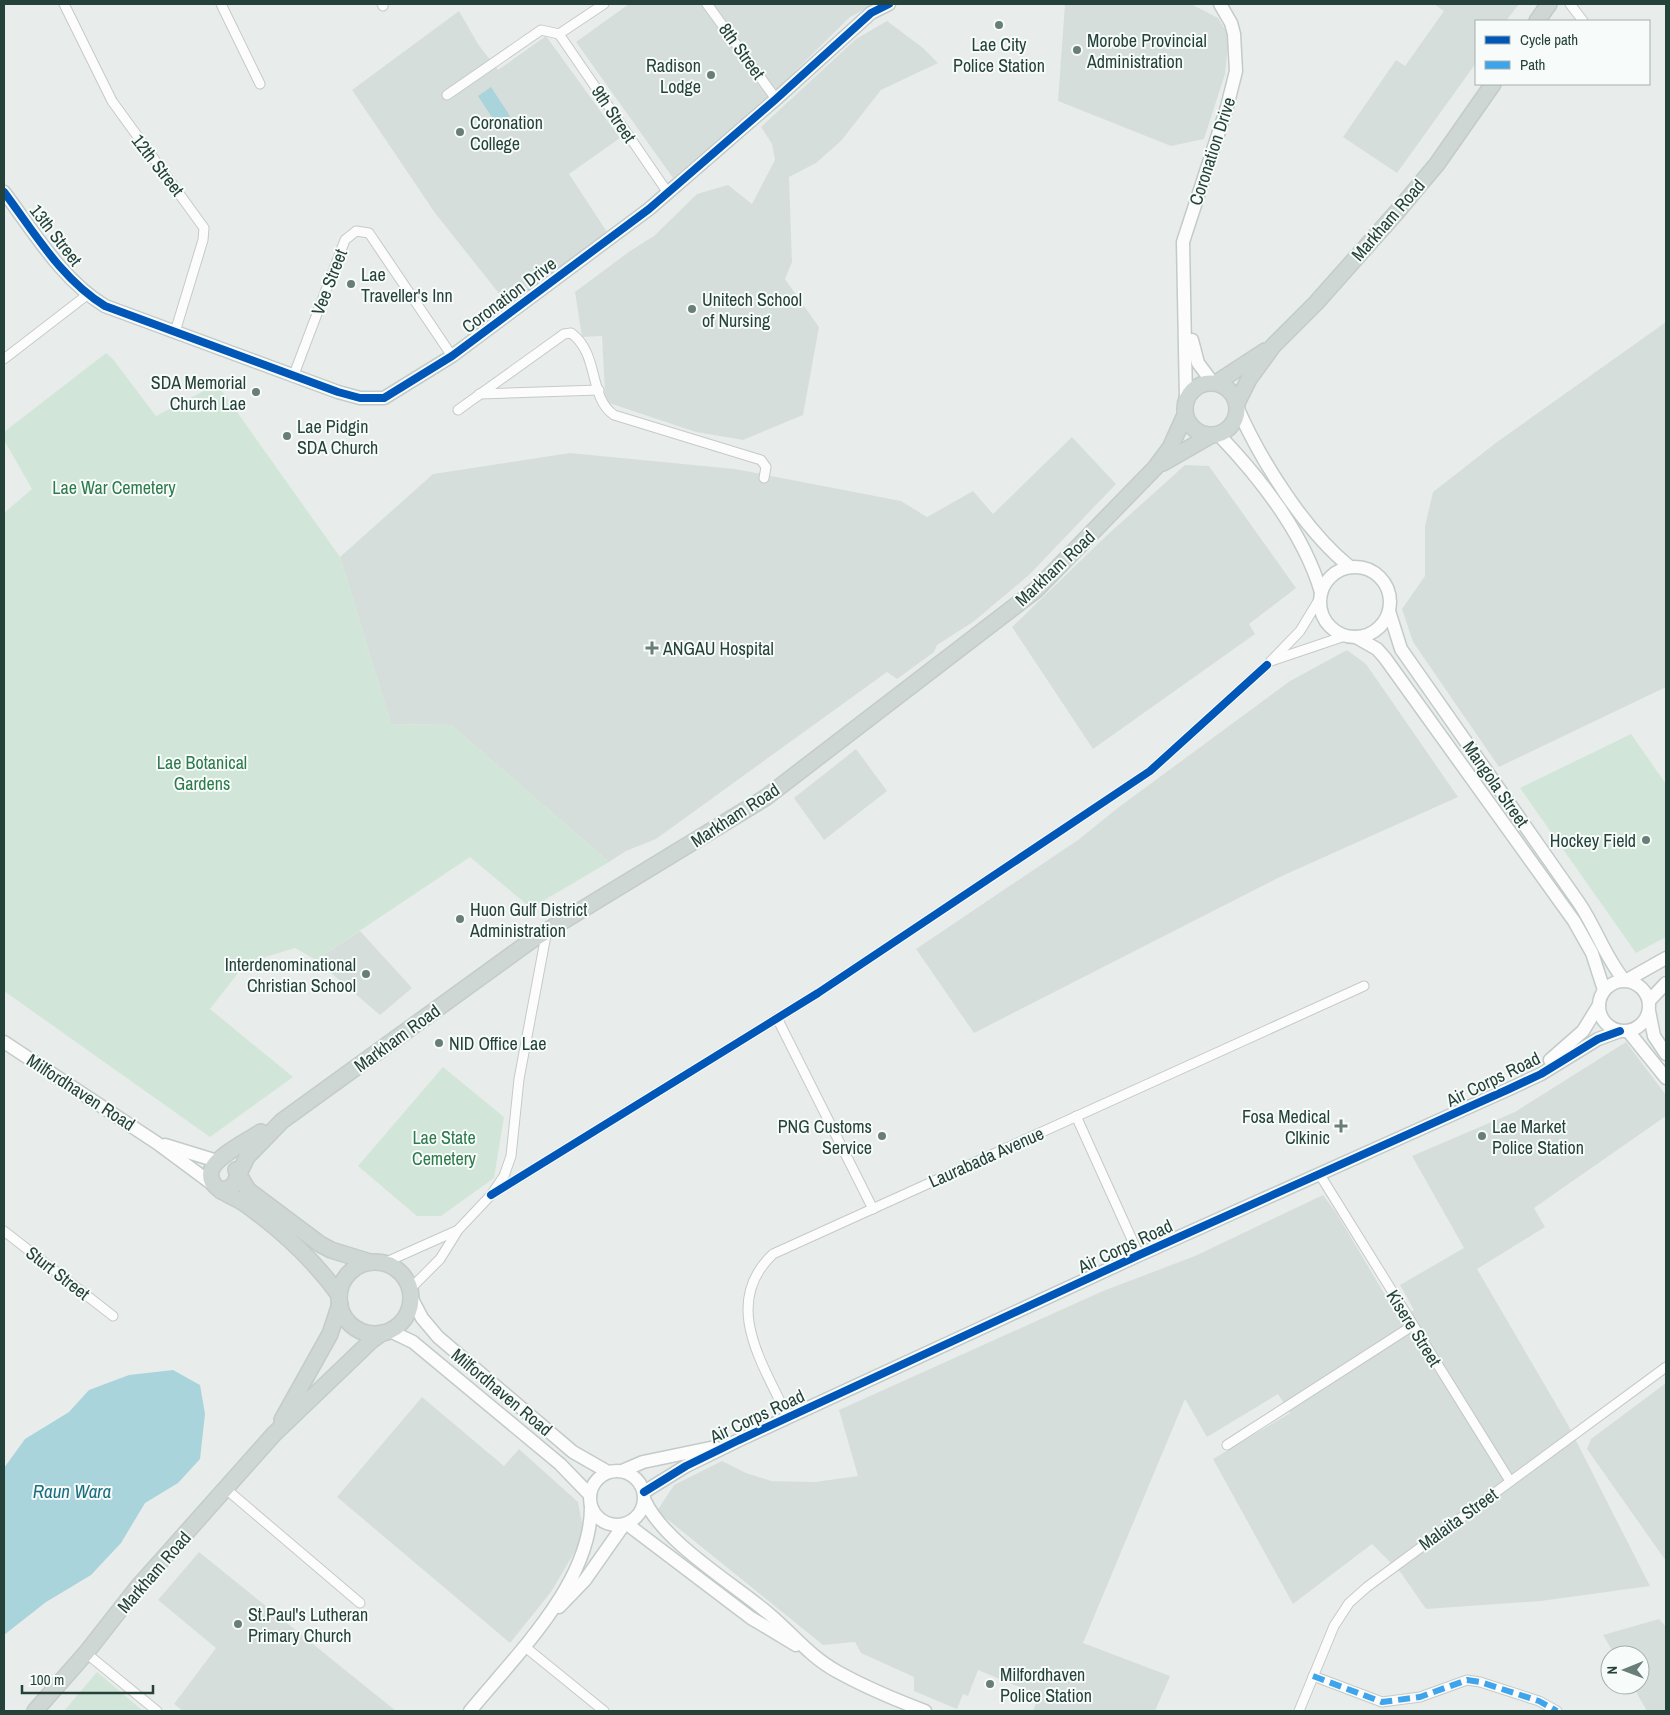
<svg xmlns="http://www.w3.org/2000/svg" width="1670" height="1715" viewBox="0 0 1670 1715" font-family="'Archivo Narrow',sans-serif">
<style>
.built{fill:#d6dedb}
.green{fill:#d1e6d8}
.water{fill:#a9d4db}
.lines{fill:none;stroke-linecap:round;stroke-linejoin:round}
.street-casing{stroke:#c5cac8;stroke-width:11}
.secondary-casing{stroke:#c3cbc8;stroke-width:15}
.primary-casing{stroke:#c3ccc9;stroke-width:18}
.street{stroke:#fcfcfc;stroke-width:9}
.secondary{stroke:#fcfcfc;stroke-width:12}
.primary{stroke:#cfd7d5;stroke-width:15}
.quiet{stroke:#3ea4ec;stroke-width:6;stroke-dasharray:12 6;stroke-linecap:butt}
.cycleway-casing{stroke:#f7fbf9;stroke-width:11}
.cycleway{stroke:#0057b8;stroke-width:8}
.poi-dot{fill:#697e78;stroke:#f7fbf9;stroke-width:2}
.labels{text-anchor:middle;dominant-baseline:central;stroke-width:4;stroke-linejoin:round;paint-order:stroke}
.poi-label{font-size:18px;fill:#24423a;stroke:#f7fbf9;text-anchor:start}
.street-label{font-size:18px;fill:#24423a;stroke:#f7fbf9}
.park-label{font-size:18px;fill:#2d7a4b;stroke:#f7fbf9}
.water-label{font-size:19px;font-style:italic;fill:#1c6f80;stroke:#f7fbf9}
</style>
<rect width="100%" height="100%" fill="#e8edeb"/>
<!-- built -->
<g class="built">
<polygon points="629,4 875,4 850,17 783,83 673,178 576,42"/>
<polygon points="1065,4 1191,4 1218,18 1229,36 1225,74 1204,139 1171,146 1058,101"/>
<polygon points="1434,4 1519,4 1506,21 1476,21 1476,63 1397,173 1343,137 1396,60 1405,66 1444,11"/>
<polygon points="459,11 478,44 498,70 546,36 620,138 569,174 607,232 509,306 435,213 352,90"/>
<polygon points="887,21 923,48 938,63 881,90 841,141 816,163 789,177 792,262 785,279 819,327 803,415 743,440 696,432 609,403 605,394 602,336 582,337 575,292 630,251 654,236 697,194 728,185 752,204 775,160 772,144 761,127 856,39"/>
<polygon points="1666,322 1666,687 1499,767 1413,642 1402,609 1425,576 1425,526 1433,492 1497,442"/>
<polygon points="1072,437 1116,484 1029,575 973,622 937,645 934,652 897,679 887,672 656,839 626,851 609,862 451,725 391,724 340,557 433,474 570,453 735,469 901,501 927,517 973,491 993,514"/>
<polygon points="1185,465 1209,466 1296,588 1249,624 1255,634 1093,749 1012,627 1105,537"/>
<polygon points="1347,650 1366,664 1458,797 1282,876 974,1033 916,949 1078,840 1119,807 1290,681"/>
<polygon points="856,749 887,791 824,840 794,798"/>
<polygon points="360,931 412,988 380,1015 316,960"/>
<polygon points="1626,1042 1666,1095 1666,1116 1534,1208 1545,1227 1477,1269 1567,1423 1650,1586 1541,1601 1426,1609 1401,1573 1372,1544 1293,1604 1213,1459 1290,1413 1278,1394 1207,1437 1185,1399 1083,1643 1170,1676 1155,1711 1033,1711 1039,1695 978,1670 968,1696 963,1694 957,1709 914,1691 914,1677 861,1653 855,1642 823,1645 657,1511 674,1485 722,1461 746,1473 771,1481 815,1482 858,1476 839,1410 1103,1291 1195,1256 1323,1195 1337,1214 1397,1315 1398,1320 1414,1310 1400,1285 1464,1248 1412,1156 1515,1112"/>
<polygon points="1666,1383 1666,1561 1587,1449 1591,1439"/>
<polygon points="422,1397 504,1466 519,1449 578,1502 583,1528 577,1548 551,1592 510,1643 337,1497"/>
<polygon points="199,1552 396,1711 183,1711 174,1704 216,1648 158,1600"/>
<polygon points="1659,1619 1666,1627 1666,1711 1647,1711 1632,1685 1640,1685 1640,1655 1615,1655 1603,1635"/>
</g>
<!-- green -->
<g class="green">
<polygon points="106,353 112,358 156,416 217,384 340,557 391,724 451,725 609,862 531,908 470,857 316,960 295,948 246,963 210,1009 293,1077 210,1137 4,991 4,513 32,489 4,440 4,432"/>
<polygon points="1631,734 1666,784 1666,937 1636,953 1520,788"/>
<polygon points="443,1067 504,1117 494,1178 441,1216 417,1216 358,1166"/>
<polygon points="97,1672 143,1711 64,1711"/>
</g>
<!-- water -->
<g class="water">
<polygon points="491,87 510,116 497,125 478,96"/>
<polygon points="173,1370 200,1385 205,1414 200,1459 178,1483 145,1503 121,1543 91,1575 46,1602 4,1635 4,1468 25,1439 69,1412 89,1390 129,1375"/>
</g>
<g class="lines">
<defs>
<g id="street">
<polyline points="64,4 112,101 204,228 203,240 175,332"/>
<polyline points="221,4 260,84"/>
<polyline points="382,4 383,6"/>
<polyline points="707,4 776,99"/>
<polyline points="1570,4 1583,21"/>
<polyline points="559,34 668,193"/>
<polyline points="447,95 541,30 559,34 604,4"/>
<polyline points="4,359 87,295"/>
<polyline points="293,377 345,240 356,231 369,233 452,356"/>
<polyline points="479,394 599,390"/>
<path d="M 458,410 L 564,334 L 571,333 C 600,354 588,397 614,415 L 761,460 L 766,467 L 764,478"/>
<polyline points="1271,661 1300,631 1320,598"/>
<polyline points="1271,661 1345,636"/>
<polyline points="777,1018 873,1209"/>
<polyline points="1076,1116 1139,1255"/>
<polyline points="1320,1175 1510,1481"/>
<polyline points="491,1195 818,993 1150,771 1267,665"/>
<polyline points="4,1231 113,1316"/>
<polyline points="384,1263 458,1230"/>
<polyline points="410,1289 440,1259 458,1230 491,1195 504,1176 511,1156 519,1079 547,930"/>
<path d="M 788,1418 C 764,1365 720,1304 773,1254 L 1364,986"/>
<polyline points="1227,1445 1412,1326"/>
<polyline points="226,1489 360,1603"/>
<polyline points="524,1646 604,1711"/>
<polyline points="86,1653 157,1711"/>
<polyline points="1313,1676 1382,1702 1420,1697 1467,1680 1480,1682 1539,1701 1557,1711"/>
<polyline points="1299,1711 1334,1626 1349,1603 1367,1587 1666,1367"/>
</g>
<g id="secondary">
<path d="M 4,192 C 34,232 62,280 105,306 L 338,392 L 360,398 L 384,398 L 452,356 L 649,209 L 776,99 L 871,13 L 889,4"/>
<polyline points="1192,340 1198,363 1213,383"/>
<polyline points="1186,400 1183,242 1227,107 1236,71 1234,34 1231,23 1220,4"/>
<path d="M 1238,409 C 1261,461 1305,531 1350,567"/>
<path d="M 1219,435 C 1261,479 1303,532 1321,592"/>
<circle cx="1355" cy="602" r="35"/>
<path d="M 1389,611 L 1401,649 L 1579,903 C 1596,928 1605,957 1624,980"/>
<polyline points="1356,637 1377,649 1385,658 1574,921 1592,953 1604,990"/>
<polyline points="1627,980 1666,958"/>
<circle cx="1624" cy="1006" r="25"/>
<polyline points="1649,1001 1666,983"/>
<polyline points="1649,1011 1654,1036 1666,1054"/>
<polyline points="1628,1031 1666,1078"/>
<polyline points="4,1042 157,1143 215,1186"/>
<polyline points="1550,1060 1583,1031 1599,1005"/>
<polyline points="165,1145 217,1161"/>
<polyline points="411,1297 422,1318 438,1337 573,1452 608,1472"/>
<polyline points="390,1331 413,1342 560,1464 590,1495"/>
<circle cx="617" cy="1498" r="27"/>
<polyline points="622,1471 643,1462 715,1447"/>
<polyline points="644,1492 686,1466 739,1440 1139,1255 1509,1089 1541,1074 1598,1039 1620,1031"/>
<path d="M 645,1501 C 664,1542 732,1583 768,1613 C 792,1633 810,1657 838,1672 C 865,1687 896,1700 925,1711"/>
<polyline points="627,1524 751,1618 796,1645"/>
<polyline points="559,1607 585,1580 623,1526"/>
<path d="M 470,1711 C 516,1655 591,1583 591,1507"/>
</g>
<g id="primary">
<polyline points="1537,21 1549,4"/>
<circle cx="1211" cy="409" r="26"/>
<polyline points="1216,383 1265,351"/>
<polyline points="1237,403 1249,379 1273,346 1316,303 1396,213 1437,164 1493,84"/>
<polyline points="1163,463 1210,436"/>
<path d="M 261,1132 C 248,1140 213,1158 211,1172 C 207,1190 235,1196 245,1204 C 280,1229 314,1260 339,1295"/>
<polyline points="236,1170 248,1190 320,1244 331,1250 370,1262"/>
<polyline points="221,1191 233,1186 247,1157 282,1121 532,940 765,798 1036,590 1155,468 1170,448 1185,415"/>
<circle cx="375" cy="1298" r="36"/>
<polyline points="282,1420 330,1334 340,1304"/>
<polyline points="35,1711 86,1653 137,1588 274,1434 371,1341 382,1333"/>
</g>
</defs>
<!-- street casing -->
<use href="#street" class="street-casing"/>
<!-- secondary casing -->
<use href="#secondary" class="secondary-casing"/>
<!-- primary casing -->
<use href="#primary" class="primary-casing"/>
<!-- street -->
<use href="#street" class="street"/>
<!-- secondary -->
<use href="#secondary" class="secondary"/>
<!-- primary -->
<use href="#primary" class="primary"/>
<!-- quiet -->
<polyline class="quiet" points="1313,1676 1382,1702 1420,1697 1467,1680 1480,1682 1539,1701 1557,1711"/>
<defs>
<g id="cycleway">
<path d="M 4,192 C 34,232 62,280 105,306 L 338,392 L 360,398 L 384,398 L 452,356 L 649,209 L 776,99 L 871,13 L 889,4"/>
<polyline points="491,1195 818,993 1150,771 1267,665"/>
<polyline points="644,1492 686,1466 739,1440 1139,1255 1509,1089 1541,1074 1598,1039 1620,1031"/>
</g>
</defs>
<!-- cycleway casing -->
<use href="#cycleway" class="cycleway-casing"/>
<!-- cycleway -->
<use href="#cycleway" class="cycleway"/>
</g>
<!-- markers -->
<g class="poi-dot">
<circle cx="999" cy="25" r="5"/>
<circle cx="1077" cy="50" r="5"/>
<circle cx="711" cy="75" r="5"/>
<circle cx="460" cy="132" r="5"/>
<circle cx="351" cy="284" r="5"/>
<circle cx="692" cy="309" r="5"/>
<circle cx="256" cy="392" r="5"/>
<circle cx="287" cy="436" r="5"/>
<path d="M649.5 640.5h5v5h5v5h-5v5h-5v-5h-5v-5h5z"/>
<circle cx="1646" cy="840" r="5"/>
<circle cx="460" cy="919" r="5"/>
<circle cx="366" cy="974" r="5"/>
<circle cx="439" cy="1043" r="5"/>
<path d="M1338.5 1118.5h5v5h5v5h-5v5h-5v-5h-5v-5h5z"/>
<circle cx="882" cy="1136" r="5"/>
<circle cx="1482" cy="1136" r="5"/>
<circle cx="238" cy="1624" r="5"/>
<circle cx="990" cy="1684" r="5"/>
</g>
<g class="labels">
<!-- poi labels -->
<g class="poi-label">
<text x="1087" y="40">Morobe Provincial<tspan x="1087" dy="21">Administration</tspan></text>
<text x="999" y="44" text-anchor="middle">Lae City<tspan x="999" dy="21">Police Station</tspan></text>
<text x="701" y="65" text-anchor="end">Radison<tspan x="701" dy="21">Lodge</tspan></text>
<text x="470" y="122">Coronation<tspan x="470" dy="21">College</tspan></text>
<text x="361" y="274">Lae<tspan x="361" dy="21">Traveller's Inn</tspan></text>
<text x="702" y="299">Unitech School<tspan x="702" dy="21">of Nursing</tspan></text>
<text x="246" y="382" text-anchor="end">SDA Memorial<tspan x="246" dy="21">Church Lae</tspan></text>
<text x="297" y="426">Lae Pidgin<tspan x="297" dy="21">SDA Church</tspan></text>
<text x="663" y="648">ANGAU Hospital</text>
<text x="1636" y="840" text-anchor="end">Hockey Field</text>
<text x="470" y="909">Huon Gulf District<tspan x="470" dy="21">Administration</tspan></text>
<text x="356" y="964" text-anchor="end">Interdenominational<tspan x="356" dy="21">Christian School</tspan></text>
<text x="449" y="1043">NID Office Lae</text>
<text x="1330" y="1116" text-anchor="end">Fosa Medical<tspan x="1330" dy="21">Clkinic</tspan></text>
<text x="872" y="1126" text-anchor="end">PNG Customs<tspan x="872" dy="21">Service</tspan></text>
<text x="1492" y="1126">Lae Market<tspan x="1492" dy="21">Police Station</tspan></text>
<text x="248" y="1614">St.Paul's Lutheran<tspan x="248" dy="21">Primary Church</tspan></text>
<text x="1000" y="1674">Milfordhaven<tspan x="1000" dy="21">Police Station</tspan></text>
</g>
<!-- street labels -->
<g class="street-label">
<text transform="translate(742 51) rotate(54)">8th Street</text>
<text transform="translate(614 114) rotate(56)">9th Street</text>
<text transform="translate(1212 151) rotate(-72)">Coronation Drive</text>
<text transform="translate(158 165) rotate(52)">12th Street</text>
<text transform="translate(1388 220) rotate(-49)">Markham Road</text>
<text transform="translate(56 235) rotate(52)">13th Street</text>
<text transform="translate(329 282) rotate(-69)">Vee Street</text>
<text transform="translate(509 295) rotate(-37)">Coronation Drive</text>
<text transform="translate(1055 568) rotate(-43)">Markham Road</text>
<text transform="translate(1496 784) rotate(55)">Mangola Street</text>
<text transform="translate(735 815) rotate(-33)">Markham Road</text>
<text transform="translate(397 1038) rotate(-36)">Markham Road</text>
<text transform="translate(1493 1079) rotate(-26)">Air Corps Road</text>
<text transform="translate(81 1092) rotate(33)">Milfordhaven Road</text>
<text transform="translate(986 1157) rotate(-24)">Laurabada Avenue</text>
<text transform="translate(1125 1246) rotate(-25)">Air Corps Road</text>
<text transform="translate(58 1273) rotate(38)">Sturt Street</text>
<text transform="translate(1414 1328) rotate(58)">Kisere Street</text>
<text transform="translate(502 1392) rotate(40)">Milfordhaven Road</text>
<text transform="translate(757 1416) rotate(-25)">Air Corps Road</text>
<text transform="translate(1458 1519) rotate(-36)">Malaita Street</text>
<text transform="translate(154 1572) rotate(-49)">Markham Road</text>
</g>
<!-- park labels -->
<g class="park-label">
<text x="114" y="487">Lae War Cemetery</text>
<text x="202" y="762">Lae Botanical<tspan x="202" dy="21">Gardens</tspan></text>
<text x="444" y="1137">Lae State<tspan x="444" dy="21">Cemetery</tspan></text>
</g>
<!-- water labels -->
<g class="water-label">
<text x="72" y="1491">Raun Wara</text>
</g>
</g>
<!-- border -->
<rect width="1670" height="1715" fill="none" stroke="#24423a" stroke-width="10"/>
<!-- legend -->
<rect x="1475" y="20" width="175" height="65" fill="#f7fbf9" stroke="#a3b1ad"/>
<rect x="1485" y="36" width="25" height="8" fill="#0057b8" stroke="#a3b1ad"/>
<text x="1520" y="45" font-size="15" fill="#24423a">Cycle path</text>
<rect x="1485" y="61" width="25" height="8" fill="#3ea4ec" stroke="#a3b1ad"/>
<text x="1520" y="70" font-size="15" fill="#24423a">Path</text>
<!-- north arrow -->
<g transform="translate(1625 1670) rotate(269)"><circle r="24" fill="#f7fbf9" stroke="#a3b1ad"/>
<path d="M0-4L9 19L0 12L-9 19Z" fill="#697e78"/>
<text y="-8" font-size="14" font-weight="bold" text-anchor="middle" fill="#24423a">N</text>
</g>
<!-- scale -->
<path d="M22 1685v8h131v-8" fill="none" stroke="#24423a" stroke-width="2.5"/>
<text x="30" y="1685" font-size="15" fill="#24423a" stroke="#f7fbf9" stroke-width="4" paint-order="stroke">100 m</text>
</svg>
